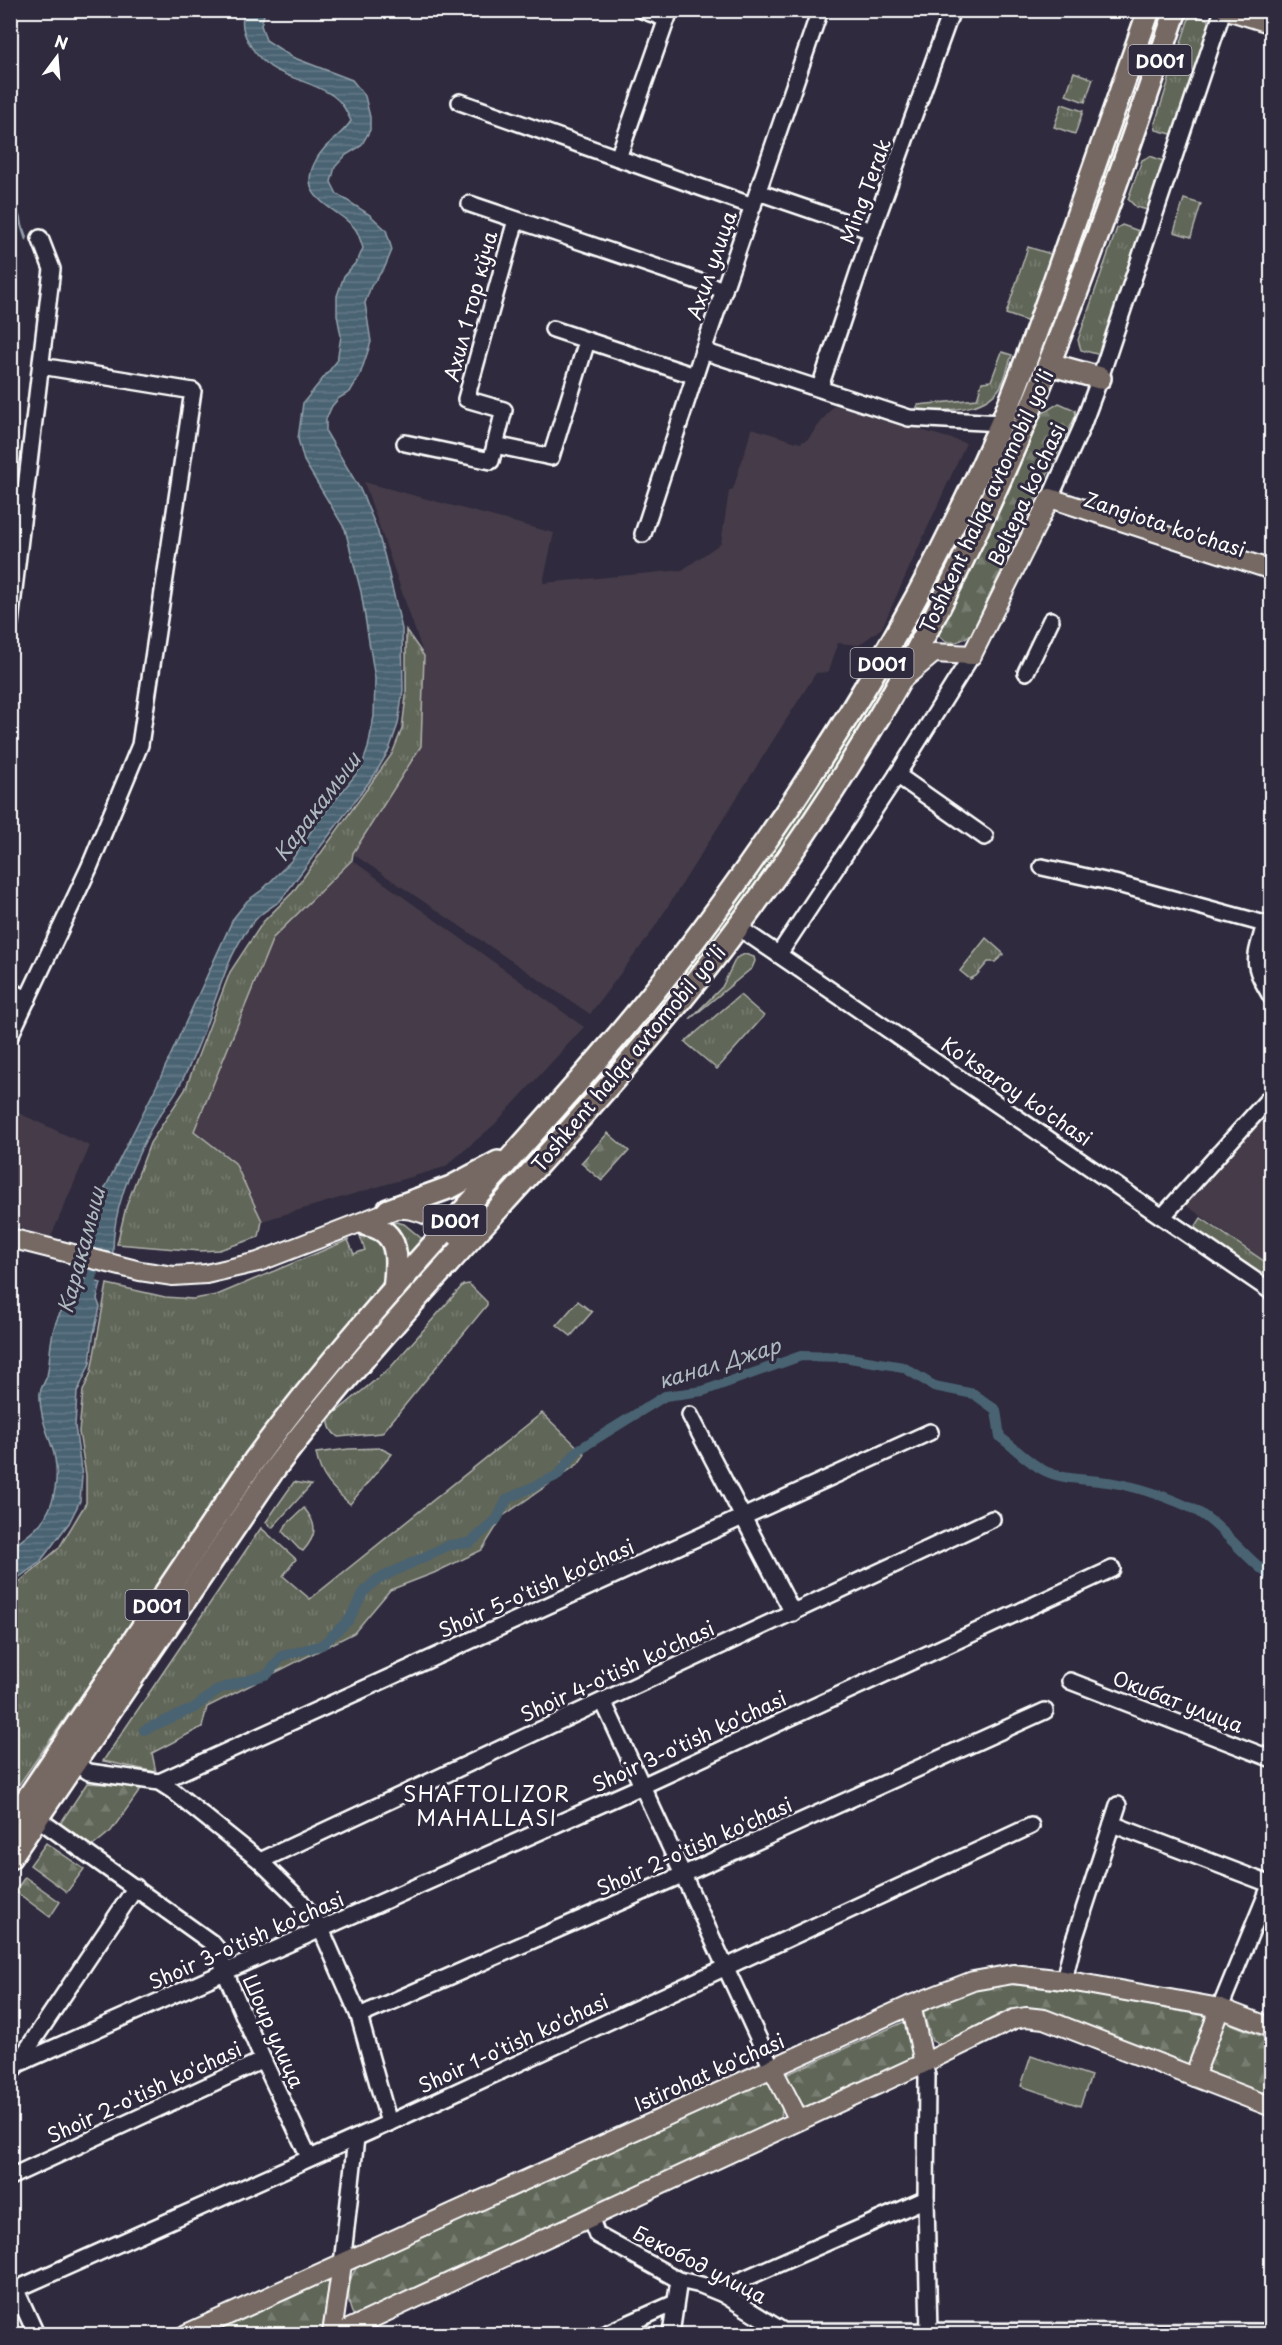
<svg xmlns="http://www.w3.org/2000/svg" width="1282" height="2345" viewBox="0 0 1282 2345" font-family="'Playpen Sans',sans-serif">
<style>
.built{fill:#443b48}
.grass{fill:url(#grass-tufts);stroke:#b0b2ac;stroke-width:1.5}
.forest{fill:url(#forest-firs);stroke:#b0b2ac;stroke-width:1.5}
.garden{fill:#606658;stroke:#b0b2ac;stroke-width:1.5}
.water{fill:url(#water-rules);stroke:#92a1ab;stroke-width:1.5}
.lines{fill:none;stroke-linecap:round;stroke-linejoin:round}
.stream{stroke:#92a1ab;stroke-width:3}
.canal{stroke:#4a6373;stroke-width:10}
.minor-casing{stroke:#fff;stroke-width:20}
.major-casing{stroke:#fff;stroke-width:22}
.highway-casing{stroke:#fff;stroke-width:26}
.minor{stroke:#2f2a3d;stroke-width:15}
.major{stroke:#766964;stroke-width:18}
.highway{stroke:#766964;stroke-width:21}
.labels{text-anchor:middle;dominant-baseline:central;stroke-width:6;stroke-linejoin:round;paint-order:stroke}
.shield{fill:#2f2a3d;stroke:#c1bfc5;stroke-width:1.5}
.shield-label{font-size:18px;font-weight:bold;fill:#fff}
.street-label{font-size:20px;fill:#fff;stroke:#2f2a3d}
.water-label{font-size:21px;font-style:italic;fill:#aeb9c0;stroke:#2f2a3d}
.neighbourhood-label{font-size:21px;letter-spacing:1.5px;fill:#fff;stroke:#2f2a3d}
</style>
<defs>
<pattern id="grass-tufts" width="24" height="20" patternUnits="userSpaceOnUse" patternTransform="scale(1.5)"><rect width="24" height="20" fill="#606658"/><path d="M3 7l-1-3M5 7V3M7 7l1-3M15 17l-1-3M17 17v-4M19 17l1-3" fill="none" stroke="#787d71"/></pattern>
<pattern id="forest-firs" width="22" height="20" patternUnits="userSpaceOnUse" patternTransform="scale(1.5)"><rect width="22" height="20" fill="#606658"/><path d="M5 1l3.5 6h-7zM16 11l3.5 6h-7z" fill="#787d71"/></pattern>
<pattern id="water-rules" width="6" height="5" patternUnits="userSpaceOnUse" patternTransform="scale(1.5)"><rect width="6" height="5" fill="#4a6373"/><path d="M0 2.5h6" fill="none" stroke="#657a88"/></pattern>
</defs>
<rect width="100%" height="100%" fill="#2f2a3d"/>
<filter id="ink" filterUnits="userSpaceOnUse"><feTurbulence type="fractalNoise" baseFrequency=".0167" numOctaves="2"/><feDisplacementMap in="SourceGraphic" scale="12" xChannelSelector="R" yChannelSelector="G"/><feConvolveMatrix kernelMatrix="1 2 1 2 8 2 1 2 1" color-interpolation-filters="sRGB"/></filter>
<g filter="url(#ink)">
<!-- built -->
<g class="built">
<polygon points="834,405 966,443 882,628 859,645 838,643 829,672 816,673 651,933 590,1014 353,854 421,746 424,656 364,482 554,533 543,583 682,570 721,543 729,491 733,489 752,428 800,443 808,439"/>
<polygon points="352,860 584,1027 494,1125 445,1167 262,1221 235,1163 194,1131 273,938"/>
<polygon points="1271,1103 1271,1265 1184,1204"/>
<polygon points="10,1109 90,1146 50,1239 11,1224"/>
</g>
<!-- grass -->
<g class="grass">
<polygon points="1193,15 1207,19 1211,22 1175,135 1156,130 1155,123 1189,18"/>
<polygon points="1074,72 1093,79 1085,102 1066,95"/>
<polygon points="1062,104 1083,111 1075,134 1054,127"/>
<polygon points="1120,118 1126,121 1044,353 997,468 926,615 865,723 775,858 678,989 467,1233 462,1229 569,1107 699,951 770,851 882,681 939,574"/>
<polygon points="1150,156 1166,162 1148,210 1136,207 1128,199 1142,160"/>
<polygon points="1184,199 1201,204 1191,237 1174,232"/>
<polygon points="1122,225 1139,231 1141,233 1101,355 1081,350 1078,340 1117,228"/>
<polygon points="1028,247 1051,254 1029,322 1006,314"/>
<path d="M 1002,352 L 1012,355 C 1008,365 1006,377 1001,386 C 984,414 943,409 915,412 L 918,405 L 977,399 L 982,382 L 991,381 Z"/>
<polygon points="406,630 424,656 421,746 353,853 352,860 273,938 194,1131 235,1163 262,1221 259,1237 219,1250 200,1251 117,1244 126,1207 150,1143 185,1090 230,972 263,922 293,892 392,754 402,729 406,696"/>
<polygon points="986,938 1004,954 995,962 988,962 976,976 970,979 960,971"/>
<polygon points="745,954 754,957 755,961 752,968 690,1019 722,987 736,958"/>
<polygon points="740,995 764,1016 717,1069 685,1042"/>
<polygon points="1201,1218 1271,1266 1271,1283 1194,1229"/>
<polygon points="396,1222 404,1224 427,1243 403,1266 387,1225"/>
<polygon points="371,1235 385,1244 389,1275 299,1383 11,1796 11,1589 59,1548 86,1503 86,1475 79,1432 83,1391 91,1372 107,1284 165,1297 193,1299 217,1295 348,1240 354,1254 365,1250 360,1236"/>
<path d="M 469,1284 L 487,1302 L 487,1305 L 382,1433 L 338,1437 C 331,1432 328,1426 329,1418 L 390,1368 L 463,1285 Z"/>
<polygon points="542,1413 585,1454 578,1464 503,1516 482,1550 434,1573 390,1590 354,1633 207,1707 202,1727 152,1753 156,1772 103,1761 261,1528 296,1559 283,1576 310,1599"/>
<path d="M 380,1448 L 392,1454 L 350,1504 C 333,1489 320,1477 316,1453 L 349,1449 Z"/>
<polygon points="294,1482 311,1485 272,1528 266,1522"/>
<path d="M 304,1508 C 318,1525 317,1535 303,1551 L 299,1549 L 283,1532 L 286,1525 Z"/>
</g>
<!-- forest -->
<g class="forest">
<path d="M 1059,403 L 1075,410 L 1076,415 L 971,634 C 961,642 949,647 939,636 L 939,629 L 1041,414 Z"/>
<polygon points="608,1133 629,1151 602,1181 581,1163"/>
<polygon points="87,1783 143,1786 111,1831 90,1848 58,1827"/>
<polygon points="46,1843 84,1869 67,1892 30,1865"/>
<polygon points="25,1877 60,1902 50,1917 15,1891"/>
<polygon points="1009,1984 1117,1997 1210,2017 1193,2068 1017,2012 943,2043 939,2044 932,2041 923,2012 969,1989"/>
<polygon points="1221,2020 1271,2040 1271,2099 1202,2072"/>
<path d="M 906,2021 L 913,2055 L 911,2062 L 811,2108 C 796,2106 790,2088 783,2076 Z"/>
<path d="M 764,2081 L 770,2083 L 782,2104 L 781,2122 L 360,2315 L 354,2316 C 346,2304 347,2277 358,2266 Z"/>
<polygon points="326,2281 328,2281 329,2283 322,2331 318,2334 209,2334"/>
</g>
<!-- garden -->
<g class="garden">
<polygon points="578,1301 592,1312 571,1336 557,1325"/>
<polygon points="1031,2056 1091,2076 1080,2106 1021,2086"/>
</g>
<!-- water -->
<g class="water">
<path d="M 244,11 L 265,11 L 261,25 L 266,40 L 292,57 L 352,80 L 365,96 L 370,117 L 370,130 L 361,146 L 346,155 L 335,167 L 331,182 L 337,194 L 370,215 L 386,230 L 392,250 L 385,267 L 371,286 L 365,303 L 371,342 L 360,375 L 350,392 L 339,398 L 332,406 L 326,419 L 326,432 L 360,489 L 377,529 L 385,558 L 402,629 L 403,690 L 398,724 L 389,750 L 375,774 L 280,901 C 273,906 264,911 258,917 C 234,942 224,975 213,1006 C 204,1032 194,1058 181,1083 C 173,1099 160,1113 151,1129 C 131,1168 112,1210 113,1254 L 89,1249 L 89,1230 L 97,1204 L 156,1087 L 233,919 L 247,901 L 262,890 L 291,861 L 316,824 L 361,768 L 368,748 L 374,716 L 375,679 L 361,592 L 345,529 L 304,461 L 298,439 L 303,403 L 337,361 L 341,336 L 337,315 L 337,296 L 344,276 L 358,260 L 363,248 C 361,242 359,235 356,230 C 341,208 295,201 315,162 C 323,144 341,137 351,121 C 346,110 342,102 332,95 C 301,75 267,79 248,41 C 242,31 241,22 244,11 Z"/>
<path d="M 81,1278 L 101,1283 L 97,1299 L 100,1307 L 93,1337 L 90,1363 L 77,1393 L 75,1426 L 82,1477 L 80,1501 L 69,1523 L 39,1563 L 11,1583 L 11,1548 C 20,1541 31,1534 39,1525 C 57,1505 60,1471 52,1447 C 46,1429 39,1412 40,1393 C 41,1387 45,1382 47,1376 C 51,1358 49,1339 56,1322 C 62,1305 75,1294 81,1278 Z"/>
</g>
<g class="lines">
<!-- stream -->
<g class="stream">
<polyline points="10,189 26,239"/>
<polyline points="10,269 18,257"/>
</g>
<!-- canal -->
<g class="canal">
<polyline points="89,1294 96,1257"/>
<path d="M 144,1730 L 194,1708 L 219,1689 L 268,1674 L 282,1656 L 322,1645 L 349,1620 L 363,1593 L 376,1580 L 449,1545 L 470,1543 L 497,1519 L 507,1499 L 558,1475 L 578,1450 L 665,1396 L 703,1391 L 801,1356 L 844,1357 L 903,1367 L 934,1386 L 974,1394 L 996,1410 L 1000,1437 C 1015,1448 1029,1463 1045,1471 C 1062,1479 1081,1479 1099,1481 C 1128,1484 1160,1494 1187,1506 C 1221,1521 1242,1557 1272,1577"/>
</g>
<defs>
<g id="minor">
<polyline points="642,10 667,19"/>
<polyline points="460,102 753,206"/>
<polyline points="618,158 670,10"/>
<polyline points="758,192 872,231"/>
<polyline points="470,204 724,290"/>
<polyline points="553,329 695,376"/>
<polyline points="703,351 909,418 1001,423"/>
<polyline points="820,387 872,231 952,10"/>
<polyline points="405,443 491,461 504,410 466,399 516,220"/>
<polyline points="495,445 551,457 587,341"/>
<polyline points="1050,498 1081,429 1100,378 1223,10"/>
<polyline points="643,534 703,351 820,10"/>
<polyline points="10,623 52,269 40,238"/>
<polyline points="1026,672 1051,620"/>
<polyline points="897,775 985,837"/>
<path d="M 1042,867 L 1114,883 L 1265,924 C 1254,964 1251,962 1272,998"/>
<polyline points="738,927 1272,1292"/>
<polyline points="779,954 897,775 972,655"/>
<polyline points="10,991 28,999"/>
<polyline points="10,1036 89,868 140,745 193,391 41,366"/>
<polyline points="1163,1216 1272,1095"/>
<polyline points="690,1415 793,1613"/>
<polyline points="1070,1681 1272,1759"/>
<polyline points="603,1701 772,2068"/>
<polyline points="74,1763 89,1772 159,1782 173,1791 260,1861 299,1899 321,1929 359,2016 389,2123"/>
<polyline points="159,1782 930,1432"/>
<polyline points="37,1818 212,1943 218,1950 225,1972 263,2060 309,2157"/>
<polyline points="1112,1824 1272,1885"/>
<polyline points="260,1861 992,1519"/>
<polyline points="1064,1980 1073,1943 1118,1805"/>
<polyline points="1220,2008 1272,1881"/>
<polyline points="359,2016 682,1875 1045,1711"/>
<polyline points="924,2063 927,2076 926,2199 929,2334"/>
<polyline points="18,2064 642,1786 1112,1569"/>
<polyline points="10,2075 136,1887"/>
<polyline points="10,2177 263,2060"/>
<polyline points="590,2217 597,2235 679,2280 701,2285 723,2294 783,2331 1272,2332"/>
<polyline points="342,2264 356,2138"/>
<polyline points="16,2290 36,2334"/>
<polyline points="10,2292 389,2123 1031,1826"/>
<polyline points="723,2294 737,2282 926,2199"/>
<polyline points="605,2334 675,2303"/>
<polyline points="671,2334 679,2280"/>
</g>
<g id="major">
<polyline points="1227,10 1272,24"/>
<polyline points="903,679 934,653 972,655 1050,498 1272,570"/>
<path d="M 10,1238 L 140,1271 L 173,1276 L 206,1274 L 258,1262 L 395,1209 C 425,1207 445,1225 466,1244"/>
<polyline points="911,2005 924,2063"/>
<polyline points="772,2068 799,2120"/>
<polyline points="1194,2077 1220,2008"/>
<polyline points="186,2334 911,2005 973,1981 1013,1974 1064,1980 1220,2008 1272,2028"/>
<polyline points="332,2334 342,2264"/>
<polyline points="338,2334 924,2063 1014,2019 1026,2017 1044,2019 1272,2107"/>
</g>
<g id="highway">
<polyline points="1049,364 1100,378"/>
<polyline points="388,1210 451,1187 498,1162"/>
<path d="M 367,1225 C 402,1231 397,1263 394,1290"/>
<path d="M 10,1824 L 254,1461 C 394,1270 571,1109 711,918 C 826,762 922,604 1000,426 C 1024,370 1043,313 1063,256 C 1092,174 1121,92 1149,10"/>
<path d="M 10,1858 L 273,1471 C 417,1281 596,1119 738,927 C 802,842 862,750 913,657 C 1025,452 1102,230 1176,10"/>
</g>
</defs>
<!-- minor casing -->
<use href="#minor" class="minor-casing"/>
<!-- major casing -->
<use href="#major" class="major-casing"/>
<!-- highway casing -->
<use href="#highway" class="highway-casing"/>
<!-- minor -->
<use href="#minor" class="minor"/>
<!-- major -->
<use href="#major" class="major"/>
<!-- highway -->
<use href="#highway" class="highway"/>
</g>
</g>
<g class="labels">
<!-- shield labels -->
<g class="shield">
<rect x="1128.5" y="45" width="63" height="30" rx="4.5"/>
<rect x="850.5" y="648" width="63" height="30" rx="4.5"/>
<rect x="423.5" y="1205" width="63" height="30" rx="4.5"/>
<rect x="125.5" y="1590" width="63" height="30" rx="4.5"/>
</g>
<g class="shield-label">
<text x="1160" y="60">D001</text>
<text x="882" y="663">D001</text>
<text x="455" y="1220">D001</text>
<text x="157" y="1605">D001</text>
</g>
<!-- street labels -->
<g class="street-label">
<text transform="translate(865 191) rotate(-70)">Ming Terak</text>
<text transform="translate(711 265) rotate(-71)">Ахил улица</text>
<text transform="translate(470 306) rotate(-75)">Ахил 1 тор кўча</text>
<text transform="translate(1026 494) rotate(-65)">Beltepa ko'chasi</text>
<text transform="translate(986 501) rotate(-65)">Toshkent halqa avtomobil yo'li</text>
<text transform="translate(1165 524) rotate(18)">Zangiota ko'chasi</text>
<text transform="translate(628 1058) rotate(-50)">Toshkent halqa avtomobil yo'li</text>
<text transform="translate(1017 1091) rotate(34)">Ko'ksaroy ko'chasi</text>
<text transform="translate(536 1588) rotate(-24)">Shoir 5-o'tish ko'chasi</text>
<text transform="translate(617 1671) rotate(-25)">Shoir 4-o'tish ko'chasi</text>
<text transform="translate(1178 1701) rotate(21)">Окибат улица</text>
<text transform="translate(689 1741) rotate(-25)">Shoir 3-o'tish ko'chasi</text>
<text transform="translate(694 1846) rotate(-24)">Shoir 2-o'tish ko'chasi</text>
<text transform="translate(246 1940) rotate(-24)">Shoir 3-o'tish ko'chasi</text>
<text transform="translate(274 2031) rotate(66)">Шоир улица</text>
<text transform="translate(513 2043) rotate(-25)">Shoir 1-o'tish ko'chasi</text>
<text transform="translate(709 2072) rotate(-24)">Istirohat ko'chasi</text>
<text transform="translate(144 2092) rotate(-25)">Shoir 2-o'tish ko'chasi</text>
<text transform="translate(700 2264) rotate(27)">Бекобод улица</text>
</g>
<!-- water labels -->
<g class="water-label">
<text transform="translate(316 806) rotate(-53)">Каракамыш</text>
<text transform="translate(80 1250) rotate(-75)">Каракамыш</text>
<text transform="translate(719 1362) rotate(-17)">канал Джар</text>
</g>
<!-- neighbourhood labels -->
<g class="neighbourhood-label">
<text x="487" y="1793">SHAFTOLIZOR<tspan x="487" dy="24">MAHALLASI</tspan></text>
</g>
</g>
<!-- margin -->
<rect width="1282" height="2345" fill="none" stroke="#2f2a3d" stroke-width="36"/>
<rect x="18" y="18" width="1246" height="2309" fill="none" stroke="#fff" stroke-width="2" filter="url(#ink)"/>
<!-- north arrow -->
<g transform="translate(57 57) rotate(16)" stroke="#2f2a3d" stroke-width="4.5" paint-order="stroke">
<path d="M0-4.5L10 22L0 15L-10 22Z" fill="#ffffff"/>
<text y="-9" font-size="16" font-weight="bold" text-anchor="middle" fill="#ffffff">N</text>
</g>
</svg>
